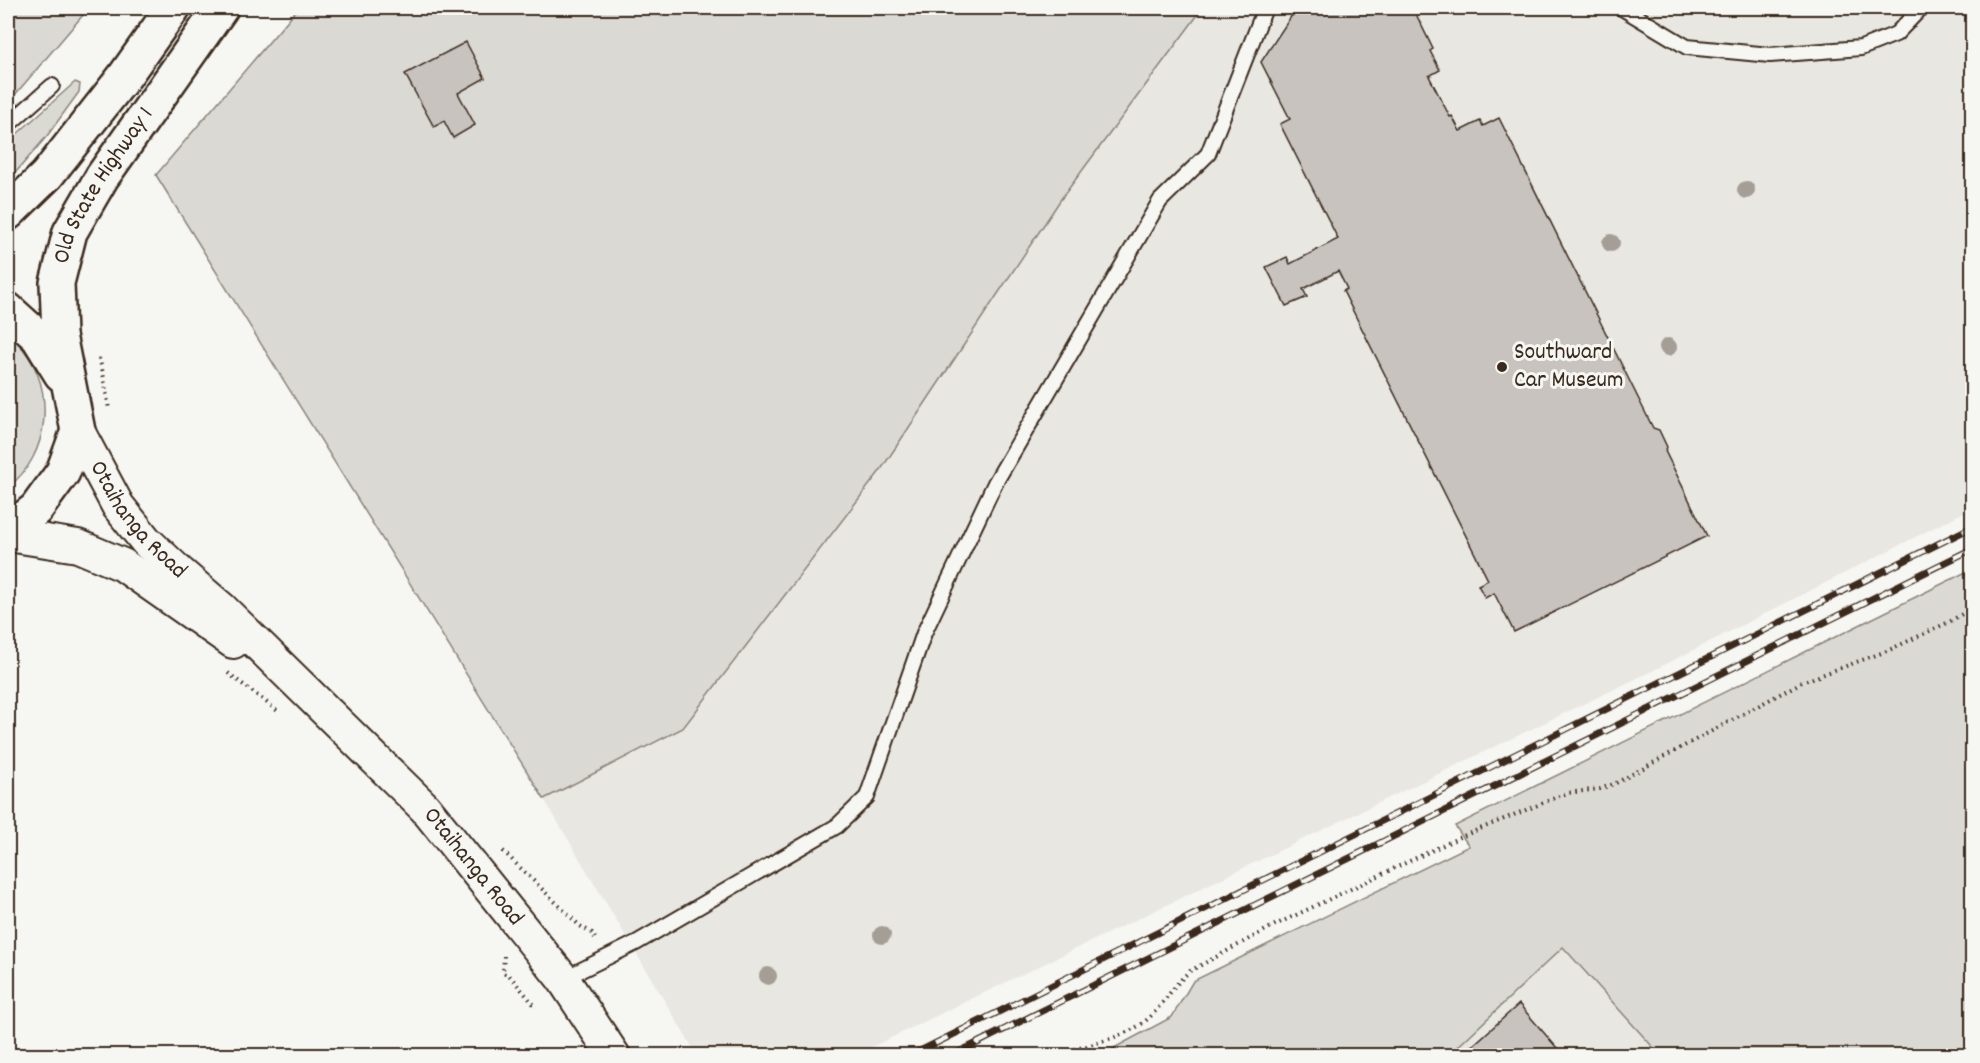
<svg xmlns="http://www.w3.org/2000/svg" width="1980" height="1063" viewBox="0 0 1980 1063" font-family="Dekko,sans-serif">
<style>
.built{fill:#e8e7e2}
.green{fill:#dad9d3;stroke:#8a8278;stroke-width:1.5}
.building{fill:#c8c3be;stroke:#3b2a1e;stroke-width:1.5}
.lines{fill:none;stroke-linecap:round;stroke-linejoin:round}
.service-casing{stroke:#3b2a1e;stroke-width:18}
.tertiary-casing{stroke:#3b2a1e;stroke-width:36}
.secondary-casing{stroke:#3b2a1e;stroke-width:38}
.path{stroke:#3b2a1e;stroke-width:4;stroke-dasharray:1.5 4.5;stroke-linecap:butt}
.service{stroke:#f6f6f2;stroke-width:14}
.tertiary{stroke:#f6f6f2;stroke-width:32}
.secondary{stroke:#f6f6f2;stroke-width:33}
.rail-casing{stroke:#3b2a1e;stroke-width:7}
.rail{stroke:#f6f6f2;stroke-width:4.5;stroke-dasharray:14;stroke-linecap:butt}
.tree{fill:#a59e96}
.poi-dot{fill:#3b2a1e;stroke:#f6f6f2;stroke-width:2}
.labels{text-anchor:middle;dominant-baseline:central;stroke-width:6;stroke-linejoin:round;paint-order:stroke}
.street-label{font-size:24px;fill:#3b2a1e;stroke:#f6f6f2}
.poi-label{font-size:24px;fill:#3b2a1e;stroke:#f6f6f2;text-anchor:start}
</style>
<rect width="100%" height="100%" fill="#f6f6f2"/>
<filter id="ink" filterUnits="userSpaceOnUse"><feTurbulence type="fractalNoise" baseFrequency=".0167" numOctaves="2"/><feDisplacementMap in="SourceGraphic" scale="12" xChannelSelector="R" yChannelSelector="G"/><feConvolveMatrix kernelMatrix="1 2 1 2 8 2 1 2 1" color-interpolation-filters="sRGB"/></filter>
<g filter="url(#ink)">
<!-- built -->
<g class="built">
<polygon points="1203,8 1972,8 1972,508 1656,669 855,1055 697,1055 544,799 683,728 880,471 1061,199"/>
<polygon points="1563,946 1660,1055 1449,1056"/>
</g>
<!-- green -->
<g class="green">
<polygon points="8,8 89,8 8,103"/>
<polygon points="298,8 1203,8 1061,199 880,471 683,728 544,799 156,175"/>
<polygon points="75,82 80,84 79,92 47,136 10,179 8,178 8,142"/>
<path d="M 8,332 C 14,336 18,343 23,349 C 56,389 50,456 8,487 Z"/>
<polygon points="1972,569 1972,1055 1660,1055 1563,947 1449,1055 1101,1055 1172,1017 1193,981 1469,846 1455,826"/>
</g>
<!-- building -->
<g class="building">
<polygon points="1307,8 1413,8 1433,49 1430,51 1440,70 1429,76 1450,117 1452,116 1460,131 1480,121 1483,126 1499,118 1653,428 1659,430 1667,447 1665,451 1707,536 1514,632 1494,593 1485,598 1478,585 1488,580 1343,291 1347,289 1338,271 1303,289 1307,297 1286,306 1266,267 1287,257 1290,264 1338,239 1280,124 1290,119 1261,62 1292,15"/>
<polygon points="466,42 485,78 458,93 475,125 453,138 444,121 434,127 405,74"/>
<polygon points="1519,1004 1564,1056 1461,1056"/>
</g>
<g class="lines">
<defs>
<g id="service">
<polyline points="1622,8 1687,47 1770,55 1861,48 1896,34 1921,8"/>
<polyline points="8,125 52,86"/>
<polyline points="563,979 636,943 837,826 867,797 924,633 995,483 1160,201 1208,154 1265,8"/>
</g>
<g id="tertiary">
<path id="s1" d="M 78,431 L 118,506 L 146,541 L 180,573 L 222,609 L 425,808 L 563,979 L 614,1056"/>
<polyline points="8,535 78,546 123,565 233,642"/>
</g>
<g id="secondary">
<polyline points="8,213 47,175 124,77 173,8"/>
<polyline points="8,310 38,337 61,374"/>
<path id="s2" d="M 8,531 L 36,509 L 63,472 L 78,431 L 59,335 L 57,283 L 70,232 L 102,177 L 221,8"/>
</g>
</defs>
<!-- service casing -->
<use href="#service" class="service-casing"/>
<!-- tertiary casing -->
<use href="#tertiary" class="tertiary-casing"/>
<!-- secondary casing -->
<use href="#secondary" class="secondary-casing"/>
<!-- path -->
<g class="path">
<polyline points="99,358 103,373 109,409"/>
<polyline points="228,673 279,712"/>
<polyline points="503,851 580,926 592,933 595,938"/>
<polyline points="504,956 503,973 509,975 536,1007"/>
<path d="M 1051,1056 C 1079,1047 1119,1040 1143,1023 C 1161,1009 1172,986 1190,971 L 1275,925 L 1458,838 L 1567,793 L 1600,789 L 1614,784 L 1802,682 L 1887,651 L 1949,622 L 1972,608"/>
</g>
<!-- service -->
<use href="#service" class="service"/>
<!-- tertiary -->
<use href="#tertiary" class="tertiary"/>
<!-- secondary -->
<use href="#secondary" class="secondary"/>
<defs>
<g id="rail">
<polyline points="910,1056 1972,527"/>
<polyline points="951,1056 1972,549"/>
</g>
</defs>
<!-- rail casing -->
<use href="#rail" class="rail-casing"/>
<!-- rail -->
<use href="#rail" class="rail"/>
</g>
<!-- trees -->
<g class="tree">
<circle cx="1746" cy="190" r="9"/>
<circle cx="1611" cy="243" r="9"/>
<circle cx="1668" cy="347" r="9"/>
<circle cx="882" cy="935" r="9"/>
<circle cx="768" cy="976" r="9"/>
</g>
</g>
<!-- markers -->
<circle class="poi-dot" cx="1502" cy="367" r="6"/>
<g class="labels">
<!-- street labels -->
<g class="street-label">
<text stroke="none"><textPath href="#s2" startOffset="384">Old State Highway 1</textPath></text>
<text stroke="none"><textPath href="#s1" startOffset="108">Otaihanga Road</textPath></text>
<text stroke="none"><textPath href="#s1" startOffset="592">Otaihanga Road</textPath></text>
</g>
<!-- poi labels -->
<g class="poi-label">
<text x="1514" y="353">Southward<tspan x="1514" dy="28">Car Museum</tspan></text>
</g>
</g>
<!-- margin -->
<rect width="1980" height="1063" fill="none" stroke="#f6f6f2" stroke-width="30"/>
<rect x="15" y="15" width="1950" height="1033" fill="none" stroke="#3b2a1e" stroke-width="2" filter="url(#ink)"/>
</svg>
